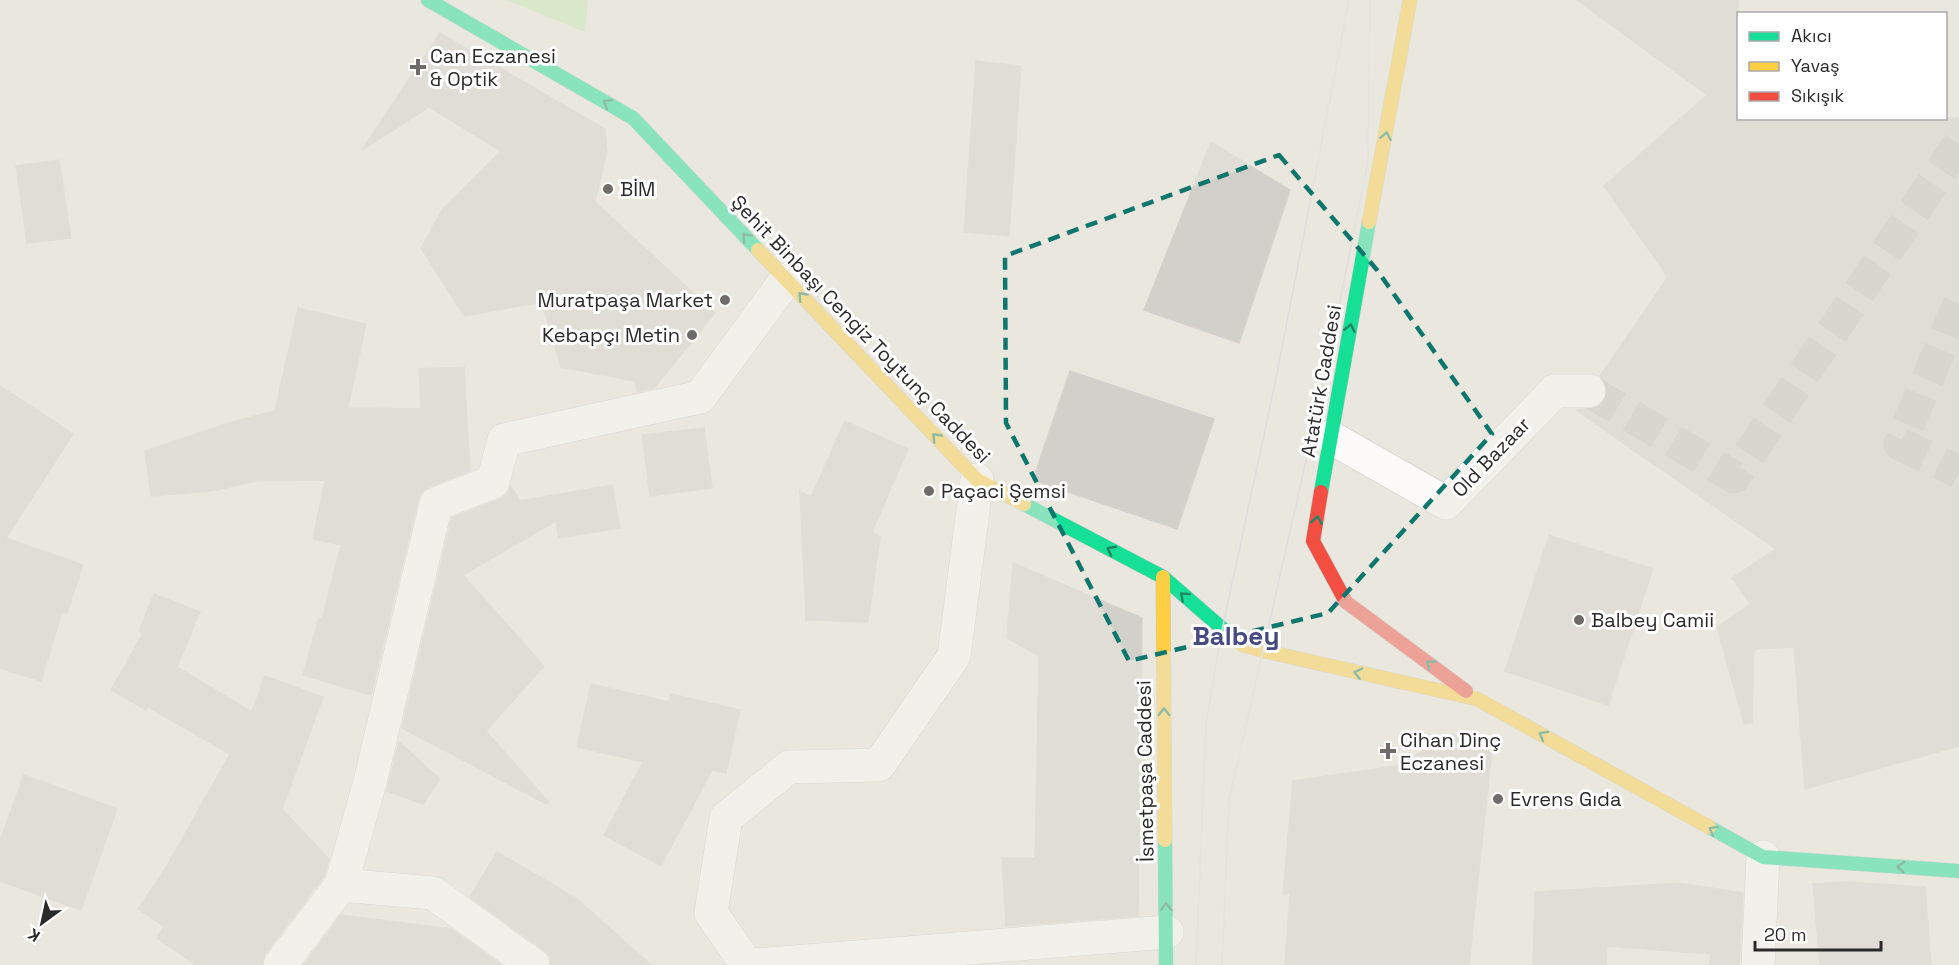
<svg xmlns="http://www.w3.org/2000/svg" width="1959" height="965" viewBox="0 0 1959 965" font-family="'Space Grotesk',sans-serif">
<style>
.green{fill:#c5e9b4}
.building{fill:#d2d0ca;stroke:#d5d2cb;stroke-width:1.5}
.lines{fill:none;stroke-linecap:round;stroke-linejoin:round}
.street-tunnel{stroke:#c4c1bb;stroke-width:33;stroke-dasharray:33 16;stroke-linecap:butt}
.street-casing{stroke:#c7c6c5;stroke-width:34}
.fast-casing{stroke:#c7c6c5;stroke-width:15}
.slow-casing{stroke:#c7c6c5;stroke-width:15}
.jam-casing{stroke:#c7c6c5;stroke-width:15}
.street{stroke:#fcfbfa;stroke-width:33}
.fast{stroke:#16e098;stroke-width:14}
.slow{stroke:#ffcf43;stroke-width:14}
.jam{stroke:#f24e42;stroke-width:14}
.tram{stroke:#dddddf;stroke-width:1.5}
.oneway{stroke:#208561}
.marked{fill:none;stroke:#0f766e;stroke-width:4.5;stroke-dasharray:12 8;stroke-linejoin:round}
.poi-dot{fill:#6d6c69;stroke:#fff;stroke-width:2}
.labels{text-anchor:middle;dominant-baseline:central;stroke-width:6;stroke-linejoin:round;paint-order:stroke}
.poi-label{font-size:20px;fill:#2a2a2a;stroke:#fff;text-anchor:start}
.street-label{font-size:20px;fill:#2a2a2a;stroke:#fff}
.district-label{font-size:26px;font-weight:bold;fill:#454a80;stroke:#fff}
</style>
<rect width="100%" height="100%" fill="#eae7df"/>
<!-- green -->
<polygon class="green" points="506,0 588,0 585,32"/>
<!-- building -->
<g class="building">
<polygon points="1577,0 1738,0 1738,118 1959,118 1959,746 1805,789 1794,647 1754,649 1752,723 1744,724 1717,627 1750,604 1732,578 1776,549 1577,411 1578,410 1598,407 1605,401 1608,390 1605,382 1600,376 1668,277 1604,186 1707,95"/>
<polygon points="440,33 605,129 607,151 595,202 715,313 654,388 637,392 635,381 561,367 542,302 464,316 421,248 442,210 501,151 429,107 362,150"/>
<polygon points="976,61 1021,66 1009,236 964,232"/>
<polygon points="1211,142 1290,190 1239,343 1144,310"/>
<polygon points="59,160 71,238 27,243 16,166"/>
<polygon points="298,308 366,324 348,408 421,409 419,369 464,367 470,471 429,487 422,491 418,499 371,695 303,675 319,618 322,619 341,545 313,539 325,480 256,481 212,491 151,496 145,451 232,422 275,411"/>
<polygon points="1070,371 1214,419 1177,529 1033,480"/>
<polygon points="0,386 73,434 6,538 83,565 67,613 62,612 41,681 0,668"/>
<polygon points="845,421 908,449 872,532 880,537 868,622 806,620 800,491 811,497"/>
<polygon points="704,428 712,488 650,496 642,435"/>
<polygon points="612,485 620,528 559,538 556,521 463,575 544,666 486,731 549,802 546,804 402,728 452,518 500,499 507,494 511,486 520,501"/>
<polygon points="1549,535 1653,569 1608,705 1505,671"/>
<polygon points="1013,563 1142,618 1138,916 1006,926 1002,858 1035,858 1039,656 1007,638"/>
<polygon points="154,594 200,612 177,667 252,712 265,676 323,697 282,809 329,859 324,876 265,954 262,965 196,965 157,938 164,926 138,909 165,869 230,754 148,707 146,710 111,690 143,633 139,631"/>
<polygon points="591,684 669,702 671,694 740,710 726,773 712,770 661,866 604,835 643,762 577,747"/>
<polygon points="1452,734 1492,749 1469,965 1285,965 1290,893 1283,894 1293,781 1397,766"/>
<polygon points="399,742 440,779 423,804 387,791"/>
<polygon points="24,775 117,809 81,910 0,881 0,841"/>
<polygon points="497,852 576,898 651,965 551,965 550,957 544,950 470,897"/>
<polygon points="1847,882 1925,887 1931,965 1820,965 1813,884"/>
<polygon points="1679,883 1743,893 1739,965 1710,965 1711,954 1607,946 1606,965 1533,965 1535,892"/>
<polygon points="341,915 451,929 501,965 304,965"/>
</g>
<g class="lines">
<!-- street-tunnel -->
<g class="street-tunnel">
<polyline points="1959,304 1900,444 1959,472"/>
<polyline points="1589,391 1734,477 1959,144"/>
</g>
<defs>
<g id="street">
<polyline points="1330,437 1446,503 1555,391 1589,391"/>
<polyline points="341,885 370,782 436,504 493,482 504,440 700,397 786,280"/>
<polyline points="280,965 341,885 433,893 533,965"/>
<polyline points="747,965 711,913 726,818 789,767 879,765 954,656 977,480"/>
<polyline points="755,965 1167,932"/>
<polyline points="1758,965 1763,857"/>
</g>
<g id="fast">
<polyline points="428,0 633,118 758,250"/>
<polyline points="1321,492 1369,222"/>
<polyline points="1024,504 1163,577 1232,637"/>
<polyline points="1709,827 1763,857 1959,871"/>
<polyline points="1165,840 1166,965"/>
</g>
<g id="slow">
<polyline points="1369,222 1410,0"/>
<polyline points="758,250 977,480 1024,504"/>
<polyline points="1163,577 1165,840"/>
<polyline points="1232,637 1243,645 1264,651 1477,699 1709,827"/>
</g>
<polyline id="jam" points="1321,492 1313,541 1346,602 1466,691"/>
</defs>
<!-- street casing -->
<use href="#street" class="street-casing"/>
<!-- fast casing -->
<use href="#fast" class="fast-casing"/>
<!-- slow casing -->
<use href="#slow" class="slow-casing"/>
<!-- jam casing -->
<use href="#jam" class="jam-casing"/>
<!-- street -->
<use href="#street" class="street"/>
<!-- fast -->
<use href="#fast" class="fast"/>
<!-- slow -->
<use href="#slow" class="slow"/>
<!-- jam -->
<use href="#jam" class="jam"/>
<!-- tram -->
<g class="tram">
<polyline points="1196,965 1206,723 1222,630 1276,379 1349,0"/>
<polyline points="1222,965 1229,800 1321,395 1368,162 1370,0"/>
</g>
</g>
<!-- one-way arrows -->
<defs><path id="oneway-chevron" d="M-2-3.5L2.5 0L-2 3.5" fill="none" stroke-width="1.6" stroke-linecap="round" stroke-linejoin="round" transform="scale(1.5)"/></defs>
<g class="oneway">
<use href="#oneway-chevron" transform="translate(607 103) rotate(-150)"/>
<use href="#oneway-chevron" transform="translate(1386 136) rotate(-79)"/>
<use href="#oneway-chevron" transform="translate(746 237) rotate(-133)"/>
<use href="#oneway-chevron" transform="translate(802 296) rotate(-134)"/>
<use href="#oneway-chevron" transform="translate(1350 328) rotate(-79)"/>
<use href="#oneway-chevron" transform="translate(936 437) rotate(-134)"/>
<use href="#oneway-chevron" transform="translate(1317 520) rotate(-81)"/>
<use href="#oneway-chevron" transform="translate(1111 550) rotate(-152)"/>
<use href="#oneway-chevron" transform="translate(1184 596) rotate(-138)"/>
<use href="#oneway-chevron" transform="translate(1430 664) rotate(-144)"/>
<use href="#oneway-chevron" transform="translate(1358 673) rotate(-167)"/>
<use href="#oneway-chevron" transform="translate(1164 712) rotate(-91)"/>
<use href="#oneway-chevron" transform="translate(1543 735) rotate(-151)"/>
<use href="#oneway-chevron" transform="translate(1713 830) rotate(-151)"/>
<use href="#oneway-chevron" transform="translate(1901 867) rotate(-176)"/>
<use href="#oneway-chevron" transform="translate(1166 907) rotate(-91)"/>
</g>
<!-- marked area -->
<path d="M0 0H1959V965H0ZM 1279,155 L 1377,270 L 1492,434 L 1328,613 L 1129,661 L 1006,423 L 1005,256 Z" fill="#eae7df" fill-opacity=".55" fill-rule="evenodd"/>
<path class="marked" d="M 1279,155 L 1377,270 L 1492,434 L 1328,613 L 1129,661 L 1006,423 L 1005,256 Z"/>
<!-- markers -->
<g class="poi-dot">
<path d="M415 58h6v6h6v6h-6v6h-6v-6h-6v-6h6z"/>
<circle cx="608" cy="189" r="6"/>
<circle cx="725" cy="300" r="6"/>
<circle cx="692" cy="335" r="6"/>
<circle cx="929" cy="491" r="6"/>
<circle cx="1579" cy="620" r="6"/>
<path d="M1385 742h6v6h6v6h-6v6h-6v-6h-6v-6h6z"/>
<circle cx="1498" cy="799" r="6"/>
</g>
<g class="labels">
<!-- poi labels -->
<g class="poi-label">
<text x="430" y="56">Can Eczanesi<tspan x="430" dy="23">&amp; Optik</tspan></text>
<text x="620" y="189">BİM</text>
<text x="713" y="300" text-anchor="end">Muratpaşa Market</text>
<text x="680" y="335" text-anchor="end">Kebapçı Metin</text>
<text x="941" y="491">Paçaci Şemsi</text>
<text x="1591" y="620">Balbey Camii</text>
<text x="1400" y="740">Cihan Dinç<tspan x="1400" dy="23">Eczanesi</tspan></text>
<text x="1510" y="799">Evrens Gıda</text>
</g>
<!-- street labels -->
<g class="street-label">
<text transform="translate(861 329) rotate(46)">Şehit Binbaşı Cengiz Toytunç Caddesi</text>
<text transform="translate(1321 381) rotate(-80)">Atatürk Caddesi</text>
<text transform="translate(1491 457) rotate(-46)">Old Bazaar</text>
<text transform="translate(1145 771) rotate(-91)">İsmetpaşa Caddesi</text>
</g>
<!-- district labels -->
<g class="district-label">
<text x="1236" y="636">Balbey</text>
</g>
</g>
<!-- legend -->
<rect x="1737" y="12" width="210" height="108" fill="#ffffff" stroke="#aaaaaa" stroke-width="1.5"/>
<rect x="1749" y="32" width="30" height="9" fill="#16e098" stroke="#aaaaaa" stroke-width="1.5"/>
<text x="1791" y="42" font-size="18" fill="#2a2a2a">Akıcı</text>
<rect x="1749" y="62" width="30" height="9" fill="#ffcf43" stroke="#aaaaaa" stroke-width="1.5"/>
<text x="1791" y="72" font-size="18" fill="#2a2a2a">Yavaş</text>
<rect x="1749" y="92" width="30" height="9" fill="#f24e42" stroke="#aaaaaa" stroke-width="1.5"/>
<text x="1791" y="102" font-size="18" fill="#2a2a2a">Sıkışık</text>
<!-- north arrow -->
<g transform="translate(42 923) rotate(213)" stroke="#ffffff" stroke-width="4.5" paint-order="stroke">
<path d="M0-4.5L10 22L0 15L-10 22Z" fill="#2a2a2a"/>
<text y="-9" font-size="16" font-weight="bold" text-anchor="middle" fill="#2a2a2a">K</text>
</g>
<!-- scale -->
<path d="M1755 941v9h126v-9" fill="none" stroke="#2a2a2a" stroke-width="3"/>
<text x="1764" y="941" font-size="18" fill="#2a2a2a" stroke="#ffffff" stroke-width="4.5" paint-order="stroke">20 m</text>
</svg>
